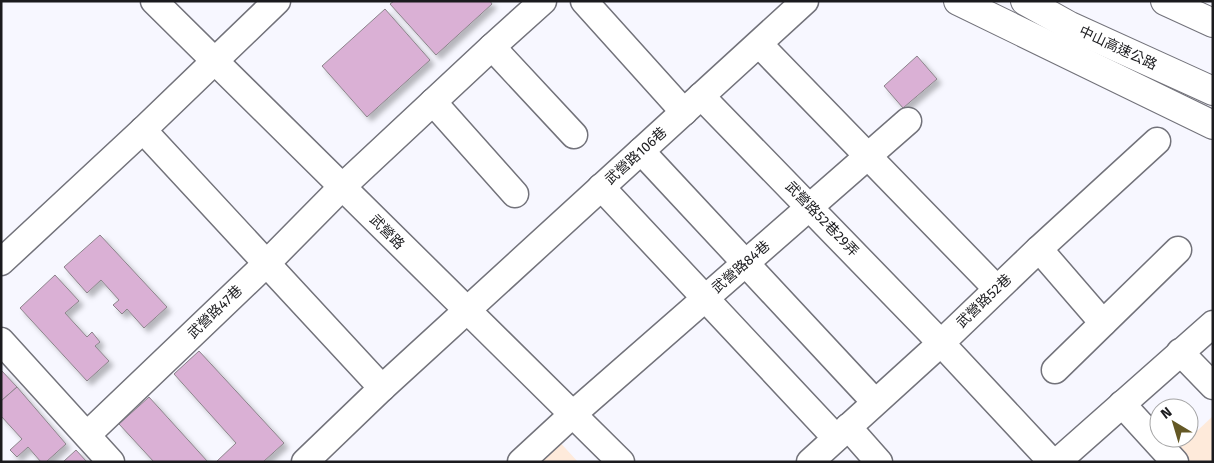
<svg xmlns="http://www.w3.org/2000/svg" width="1214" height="463" viewBox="0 0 1214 463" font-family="'Fira Sans','Noto Sans TC',sans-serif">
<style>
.commercial{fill:#feeada}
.education{fill:#feeadb}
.building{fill:#dab0d5;stroke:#8c848b;filter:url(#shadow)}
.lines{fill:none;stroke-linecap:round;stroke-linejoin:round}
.minor-casing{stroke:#72727a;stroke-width:29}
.highway-casing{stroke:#72727a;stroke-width:30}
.minor{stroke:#fff;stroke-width:26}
.highway{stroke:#fff;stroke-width:28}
.labels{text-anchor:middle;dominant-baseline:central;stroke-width:4;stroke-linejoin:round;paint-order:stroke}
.street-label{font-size:14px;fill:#1b1b1e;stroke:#fff}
</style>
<defs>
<filter id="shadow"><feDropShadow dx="4.5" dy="4.5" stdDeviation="2.5" flood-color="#0004"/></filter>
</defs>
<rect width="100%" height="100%" fill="#f7f7ff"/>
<!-- commercial -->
<polygon class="commercial" points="1213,416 1213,462 1164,462"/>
<!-- education -->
<polygon class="education" points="555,437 578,462 529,462"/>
<!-- building -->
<g class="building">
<polygon points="394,1 490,1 492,4 436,55 390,4"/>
<polygon points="385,9 430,60 367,117 322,66"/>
<polygon points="917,56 937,79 903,108 884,86"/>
<polygon points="100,235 167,307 144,328 127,309 122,314 113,305 119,300 101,280 87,293 64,267"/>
<polygon points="55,275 79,301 65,313 87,337 92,332 100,342 95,346 109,361 87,381 20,308"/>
<polygon points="199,351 284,443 263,462 216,462 236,443 174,374"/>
<polygon points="1,370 17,387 1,401"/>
<polygon points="17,387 66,444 46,462 41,462 28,447 17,457 10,450 22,439 1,416 1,401"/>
<polygon points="149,397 208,462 154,462 119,424"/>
<polygon points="76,450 87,462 63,462"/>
</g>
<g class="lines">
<defs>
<g id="minor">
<polyline points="154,1 621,462"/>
<polyline points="584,1 684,112"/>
<polyline points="759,44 997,289"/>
<polyline points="492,47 574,135"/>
<polyline points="701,96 941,343 1052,462"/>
<polyline points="433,102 515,194"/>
<polyline points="143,130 382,388"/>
<polyline points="641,151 875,402"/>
<polyline points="601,187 836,438"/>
<polyline points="1039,249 1103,323"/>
<polyline points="1,262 143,130 277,1"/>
<polyline points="1,341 111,462"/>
<polyline points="1180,352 1213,386"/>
<polyline points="1055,370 1178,250"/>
<polyline points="1122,404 1175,462"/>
<polyline points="848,427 879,462"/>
<polyline points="87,435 267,263 342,187 492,47 543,1"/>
<polyline points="305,462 382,388 805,1"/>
<polyline points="521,462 573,414 908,121"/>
<polyline points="810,462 941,343 1039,249 1157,141"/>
<polyline points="1057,462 1213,324"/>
</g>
<g id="highway">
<polyline points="958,1 1213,125"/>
<polyline points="1025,1 1070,26 1213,91"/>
<polyline points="1165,1 1213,23"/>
</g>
</defs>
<!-- minor casing -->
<use href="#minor" class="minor-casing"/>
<!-- highway casing -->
<use href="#highway" class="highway-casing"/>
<!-- minor -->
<use href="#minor" class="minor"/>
<!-- highway -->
<use href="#highway" class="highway"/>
</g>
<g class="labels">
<!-- street labels -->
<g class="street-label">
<text transform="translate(1118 48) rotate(25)">中山高速公路</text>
<text transform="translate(636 156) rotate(-42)">武營路106巷</text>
<text transform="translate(822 219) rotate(46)">武營路52巷29弄</text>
<text transform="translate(387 232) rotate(45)">武營路</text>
<text transform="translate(741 267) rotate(-41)">武營路84巷</text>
<text transform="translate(984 301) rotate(-44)">武營路52巷</text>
<text transform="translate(215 312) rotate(-44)">武營路47巷</text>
</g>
</g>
<!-- border -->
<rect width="1214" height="463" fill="none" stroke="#1b1b1e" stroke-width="5"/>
<!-- north arrow -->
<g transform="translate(1174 423) rotate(322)"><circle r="24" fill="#ffffff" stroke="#a4a4a5"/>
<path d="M0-4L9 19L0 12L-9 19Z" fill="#645825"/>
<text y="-8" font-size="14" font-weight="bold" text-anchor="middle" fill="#1b1b1e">N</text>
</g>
</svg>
